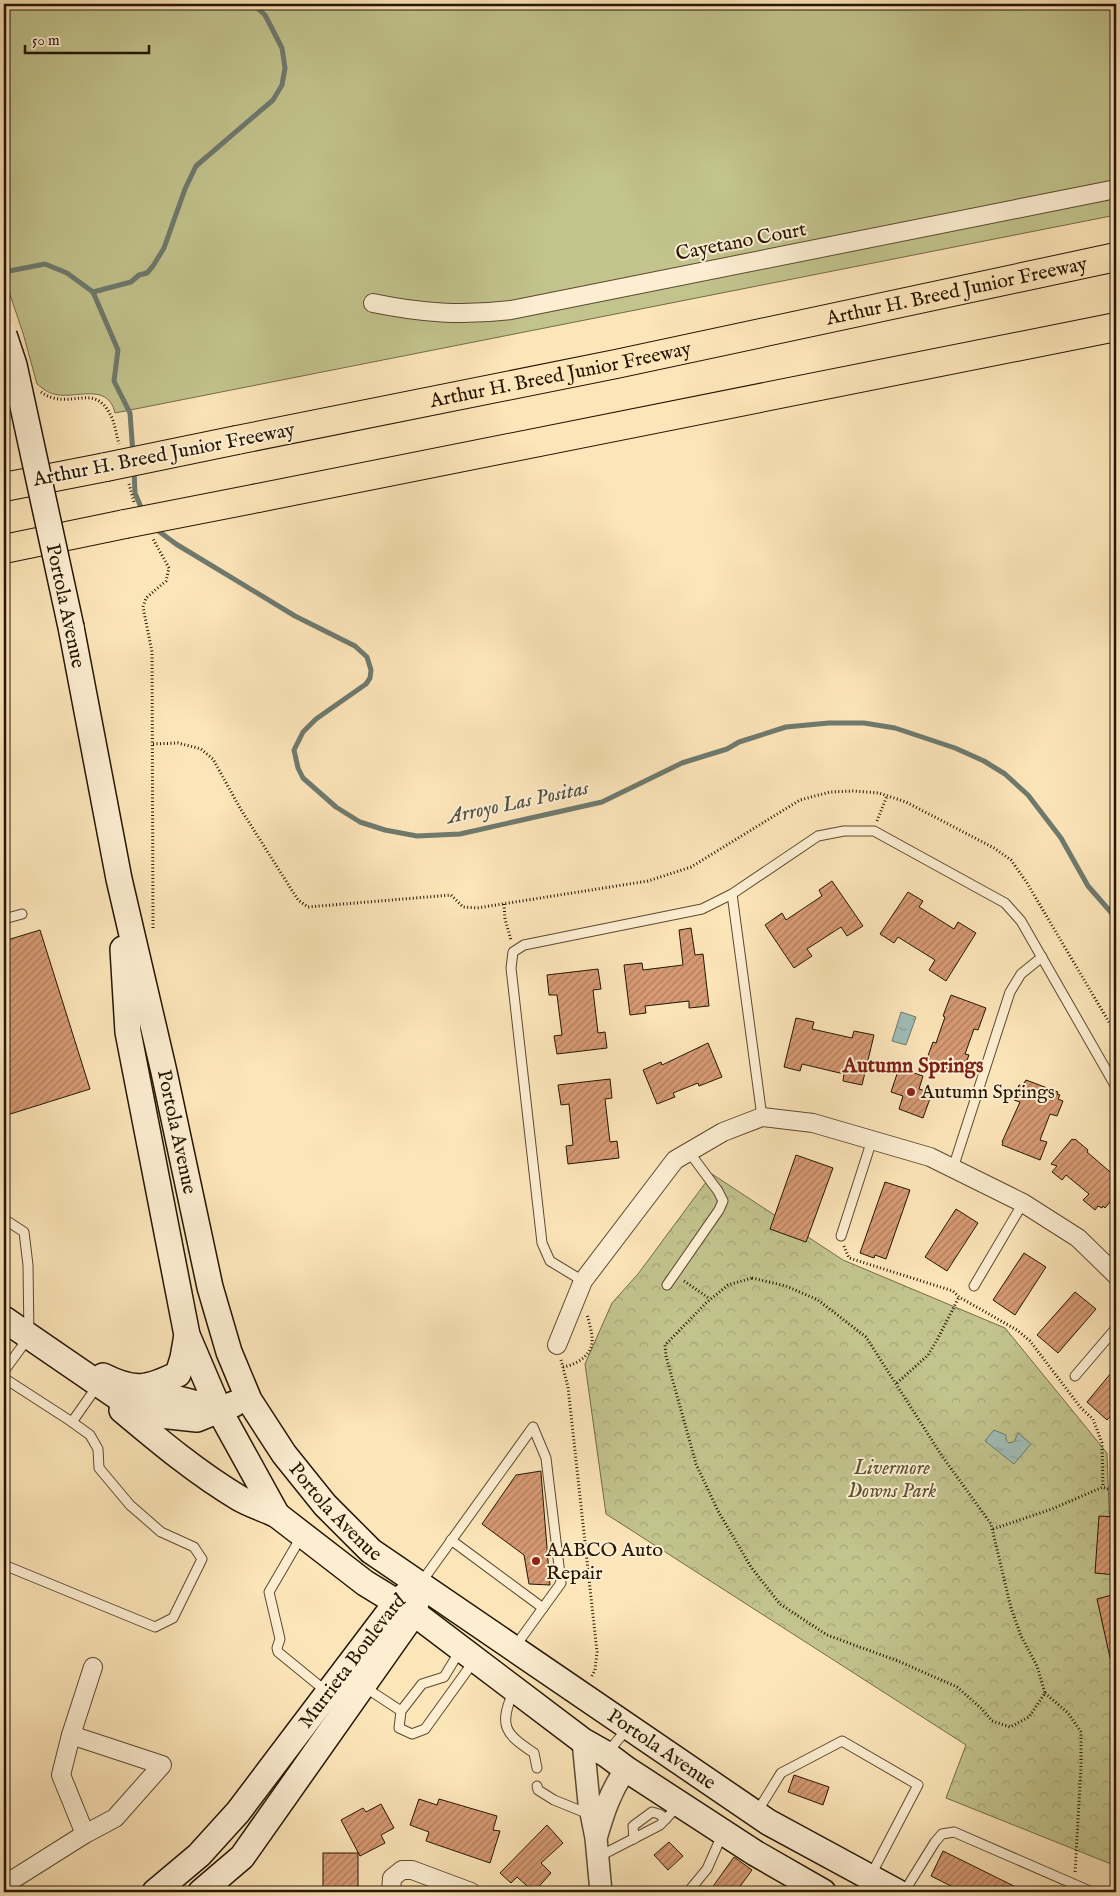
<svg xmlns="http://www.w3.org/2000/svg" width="1120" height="1896" viewBox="0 0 1120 1896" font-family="'IM FELL English',serif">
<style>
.grass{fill:#c2c38d;stroke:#736c48}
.park{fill:url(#park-crowns);stroke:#736c48}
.water{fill:url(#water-ripples);stroke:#6e7a6e}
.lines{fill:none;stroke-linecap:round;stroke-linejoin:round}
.stream{stroke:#6e7a6e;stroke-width:5}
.building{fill:url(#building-hatch);stroke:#241603}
.service-casing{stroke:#5a4a30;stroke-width:11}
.minor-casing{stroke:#5a4a30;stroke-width:20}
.tertiary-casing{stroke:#5a4a30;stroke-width:24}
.secondary-casing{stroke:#241603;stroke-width:28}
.motorway-casing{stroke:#241603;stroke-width:30}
.path{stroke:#241603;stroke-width:3;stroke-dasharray:1 2.5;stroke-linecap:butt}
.service{stroke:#fdeed2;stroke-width:9}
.minor{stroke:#fdeed2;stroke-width:18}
.tertiary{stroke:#fdeed2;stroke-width:21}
.secondary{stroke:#fdeed2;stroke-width:25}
.motorway{stroke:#fce5b9;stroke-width:28}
.secondary-bridge-casing{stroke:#241603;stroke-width:28;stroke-linecap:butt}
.motorway-bridge-casing{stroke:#241603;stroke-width:30;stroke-linecap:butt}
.secondary-bridge{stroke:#fdeed2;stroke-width:25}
.motorway-bridge{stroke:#fce5b9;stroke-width:28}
.poi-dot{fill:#8f2418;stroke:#fdeed2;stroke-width:2}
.labels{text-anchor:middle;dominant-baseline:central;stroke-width:4;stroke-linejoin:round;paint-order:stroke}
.street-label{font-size:20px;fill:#241603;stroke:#fdeed2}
.poi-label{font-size:20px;fill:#241603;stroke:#fdeed2;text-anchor:start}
.park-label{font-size:20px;font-style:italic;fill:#5b5333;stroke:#fdeed2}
.water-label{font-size:21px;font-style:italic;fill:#4f5042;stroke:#fdeed2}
.neighbourhood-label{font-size:21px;font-weight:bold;fill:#7a1f14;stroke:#fdeed2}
</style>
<defs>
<pattern id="park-crowns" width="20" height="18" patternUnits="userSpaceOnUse" patternTransform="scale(1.25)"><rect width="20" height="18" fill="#c2c38d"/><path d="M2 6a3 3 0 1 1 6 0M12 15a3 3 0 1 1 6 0" fill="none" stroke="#a7a778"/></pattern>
<pattern id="water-ripples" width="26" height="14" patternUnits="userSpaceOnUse" patternTransform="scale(1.25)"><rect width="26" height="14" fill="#a0bdb6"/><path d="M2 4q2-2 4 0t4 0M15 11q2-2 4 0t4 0" fill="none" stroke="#8aa29b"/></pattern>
<pattern id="building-hatch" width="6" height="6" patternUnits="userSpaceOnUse" patternTransform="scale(1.25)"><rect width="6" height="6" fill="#d79a74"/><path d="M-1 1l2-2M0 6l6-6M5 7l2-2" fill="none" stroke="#ae7d5d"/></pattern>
</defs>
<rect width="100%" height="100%" fill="#fce5b9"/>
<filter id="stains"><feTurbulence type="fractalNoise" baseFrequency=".004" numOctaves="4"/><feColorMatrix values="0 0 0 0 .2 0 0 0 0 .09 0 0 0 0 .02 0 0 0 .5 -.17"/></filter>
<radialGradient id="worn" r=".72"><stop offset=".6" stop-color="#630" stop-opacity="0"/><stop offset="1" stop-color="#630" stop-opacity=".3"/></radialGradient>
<!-- grass -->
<path class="grass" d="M 4,4 L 1116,4 L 1116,215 L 115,413 C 108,381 74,400 54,394 C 48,393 42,388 37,384 L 23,333 L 4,277 Z"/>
<!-- park -->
<polygon class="park" points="712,1174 843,1260 1005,1328 1107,1453 1116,1696 1116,1866 946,1798 966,1745 606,1514 585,1364 612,1303 638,1274"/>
<!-- water -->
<g class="water">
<polygon points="901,1012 916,1017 906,1045 892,1041"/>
<polygon points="994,1430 1006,1435 1006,1440 1009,1443 1014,1442 1018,1433 1031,1444 1014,1464 985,1441"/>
</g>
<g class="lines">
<!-- stream -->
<g class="stream">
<polyline points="4,272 45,264 67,273 93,292 118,350 114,381 130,413 133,454"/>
<polyline points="93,292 131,282 139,275 147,273 153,266 164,248 185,189 196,166 273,100 282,85 285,68 282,48 265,15 253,4"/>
<polyline points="134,470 135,493 143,512"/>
<polyline points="153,527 176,544 295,616 355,646 367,657 371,670 370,678 366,684 316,719 303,732 294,750 298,768 303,778 336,807 360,822 385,830 417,836 460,834 602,802 682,763 727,749 739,742 786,727 829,723 864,723 895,728 955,748 984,761 1005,774 1028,795 1061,838 1088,886 1116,918"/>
</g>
</g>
<!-- building -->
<g class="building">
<polygon points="832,881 863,926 847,936 841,927 807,949 812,956 794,968 765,925 782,913 786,920 822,896 819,890"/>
<polygon points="908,892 923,901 919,907 954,929 958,922 976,933 946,981 929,970 935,960 898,937 894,943 880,934"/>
<polygon points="691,928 695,955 703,954 709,1006 689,1008 689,1001 645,1006 646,1013 630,1015 624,965 642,963 643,970 683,965 679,930"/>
<polygon points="40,930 90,1089 4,1116 4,941"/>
<polygon points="598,969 601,989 593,990 598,1033 605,1032 607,1048 557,1054 554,1036 562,1035 557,995 549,995 547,975"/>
<polygon points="951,995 986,1008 978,1030 974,1029 965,1054 969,1055 962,1074 926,1061 933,1042 936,1043 945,1017 943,1016"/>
<polygon points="796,1018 814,1022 812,1029 852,1038 854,1031 874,1035 862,1085 843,1081 844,1074 802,1064 800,1071 784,1067"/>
<polygon points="708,1043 722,1077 699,1086 698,1083 673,1093 675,1097 657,1104 643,1070 661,1062 662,1065"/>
<polygon points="899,1068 923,1076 919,1089 932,1093 923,1118 899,1109 903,1096 891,1092"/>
<polygon points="610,1079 612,1098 605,1099 610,1142 617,1141 619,1158 568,1164 566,1146 573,1145 569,1104 561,1105 558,1085"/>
<polygon points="1026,1080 1058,1092 1057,1094 1060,1095 1058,1099 1063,1101 1057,1116 1050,1114 1040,1140 1047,1142 1040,1160 1002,1145 1003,1143 1002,1142 1020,1102 1014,1100 1019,1085 1022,1086"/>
<polygon points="1072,1139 1074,1140 1075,1139 1088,1150 1087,1152 1116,1177 1116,1195 1105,1208 1103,1206 1102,1208 1098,1206 1095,1210 1083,1200 1089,1194 1066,1175 1062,1180 1052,1172 1057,1166 1051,1164"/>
<polygon points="796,1155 833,1168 806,1242 770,1229"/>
<polygon points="885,1182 910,1190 886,1259 875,1255 874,1258 860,1253"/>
<polygon points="956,1209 978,1223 947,1271 925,1257"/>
<polygon points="1024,1253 1046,1267 1015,1315 993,1300"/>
<polygon points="1075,1292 1096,1309 1058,1353 1037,1335"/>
<polygon points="1116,1367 1116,1410 1107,1420 1087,1402"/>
<polygon points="541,1471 541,1473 550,1585 529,1584 524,1555 482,1524 516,1475"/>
<polygon points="1099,1516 1116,1517 1116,1575 1095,1573"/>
<polygon points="1116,1594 1116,1661 1111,1662 1097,1599"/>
<polygon points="794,1775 829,1787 823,1805 788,1792"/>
<polygon points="419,1799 437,1805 439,1799 497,1816 493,1830 500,1831 490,1863 426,1841 429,1832 410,1825"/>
<polygon points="381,1804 394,1828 381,1835 385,1843 360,1856 341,1820 363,1808 366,1812"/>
<polygon points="547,1825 563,1843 541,1863 551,1873 534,1892 517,1877 511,1883 500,1873"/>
<polygon points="669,1842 683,1856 668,1870 654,1855"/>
<polygon points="943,1851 1026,1892 963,1892 931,1876"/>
<rect x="323" y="1853" width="35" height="38"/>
<polygon points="734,1857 752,1870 736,1892 709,1892"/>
</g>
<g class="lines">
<defs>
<g id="service">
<polyline points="4,919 22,914"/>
<polyline points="762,1117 732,894 818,836 844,831 874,831 1005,903 1021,921 1116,1087"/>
<polyline points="953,1168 1010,992 1021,974 1042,957"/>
<polyline points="4,1219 24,1232 28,1265 29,1337 4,1371"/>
<polyline points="841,1236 872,1140"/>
<polyline points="583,1281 550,1261 542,1243 511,968 513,952 524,945 702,909 732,894"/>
<polyline points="667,1285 719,1210 723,1201 718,1191 689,1152"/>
<polyline points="974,1286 1023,1203"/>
<polyline points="1075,1376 1116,1328"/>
<polyline points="4,1378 72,1422"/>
<polyline points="301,1537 269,1592 280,1639 277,1648 278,1652 327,1692"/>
<polyline points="451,1540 543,1608"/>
<polyline points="4,1565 155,1627 173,1618 202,1559 194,1547 161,1532 130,1505 99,1468 98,1449 90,1435 72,1422 98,1385"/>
<polyline points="420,1584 533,1427 546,1458 561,1583 514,1648"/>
<polyline points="461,1649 444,1677 422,1684 401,1711 399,1728 412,1734 425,1729 474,1661"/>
<polyline points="363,1686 401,1711"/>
<path d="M 513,1692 C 499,1726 504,1733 534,1753 L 537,1768"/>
<polyline points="607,1753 627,1729"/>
<polyline points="537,1786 538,1790 554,1800 591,1815"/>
<polyline points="757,1812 781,1773 842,1741 918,1785 871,1875"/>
<polyline points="634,1839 633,1826 652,1812 659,1814 666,1819"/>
<polyline points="598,1857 660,1825 678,1806"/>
<polyline points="688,1892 707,1869 722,1835"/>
<polyline points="904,1892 935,1842 942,1834 954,1832 1092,1892"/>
</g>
<g id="minor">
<path d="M 373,303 C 421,313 462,316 511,310 L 1116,189"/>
<polyline points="557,1345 583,1281 675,1160 723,1132 762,1117 813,1123 930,1157 1023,1203 1078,1238 1116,1275"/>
<polyline points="85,1834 61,1775 71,1735 93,1667"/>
<polyline points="4,1885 85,1834 115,1818 162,1765 71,1735"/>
<polyline points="391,1892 392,1878 402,1870 412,1870 471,1892"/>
</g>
<g id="tertiary">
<polyline points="583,1741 589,1803 596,1838 601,1892"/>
<path d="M 597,1835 C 604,1811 611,1790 626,1769"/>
</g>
<g id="secondary">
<path id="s1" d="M 71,627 L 119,879 L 164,1072 L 210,1287 L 229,1352 L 249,1400 L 284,1454 L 325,1505 L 371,1551 L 768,1822 L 897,1892"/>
<polyline points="123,949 128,1032 187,1335 219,1410 277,1515 365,1583 414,1613 583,1741 606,1754 626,1769 755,1853 823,1892"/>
<polyline points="4,1319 141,1413 197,1419 234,1404"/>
<path d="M 103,1376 C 135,1392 147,1389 178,1374 L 183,1358 L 187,1335"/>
<polyline points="139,1389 214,1408"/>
<path d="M 122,1410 C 159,1441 197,1473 239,1498 C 251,1505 265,1509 277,1515"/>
<path id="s2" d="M 155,1892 L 199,1855 L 238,1812 L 396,1603 L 409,1592"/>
<polyline points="201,1892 242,1857 414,1613 417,1598"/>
</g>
<g id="motorway">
<path id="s3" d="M 237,440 L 616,364 L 1116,257"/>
<polyline points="4,487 106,467"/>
<polyline points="258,498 1116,327"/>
<polyline points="4,549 125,524"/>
</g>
</defs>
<!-- service casing -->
<use href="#service" class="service-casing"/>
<!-- minor casing -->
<use href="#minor" class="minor-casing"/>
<!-- tertiary casing -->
<use href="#tertiary" class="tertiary-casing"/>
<!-- secondary casing -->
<use href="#secondary" class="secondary-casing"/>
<!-- motorway casing -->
<use href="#motorway" class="motorway-casing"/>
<!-- path -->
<g class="path">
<path d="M 41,392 C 69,412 93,381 110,414 C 115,422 116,435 119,444"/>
<polyline points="129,484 134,502"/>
<polyline points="153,744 178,743 201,749 213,759 240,808 298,900 308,907 451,895 463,907 477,908 648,881 691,867 800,800 830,792 853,791 879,793 906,802 994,848 1011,860 1027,883 1116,1034"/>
<polyline points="877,821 887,796"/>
<polyline points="504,904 505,919 511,940"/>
<polyline points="153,928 152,652 143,607 146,598 166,581 169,568 153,539"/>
<polyline points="844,1246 849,1258 953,1291 959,1297 1017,1330 1030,1341 1081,1408 1093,1419 1102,1443 1103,1487"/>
<polygon points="752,1278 786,1286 818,1300 866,1337 942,1456 991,1524 1011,1608 1021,1636 1037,1666 1045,1693 1029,1717 1010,1727 992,1721 982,1709 957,1687 898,1661 827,1635 780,1604 751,1567 718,1511 696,1464 666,1356 665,1345 706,1303 728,1285"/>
<polyline points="684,1281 710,1299"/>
<polyline points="561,1360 568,1387 597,1652 595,1670 591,1678"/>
<path d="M 563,1367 C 575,1365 590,1357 592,1343 C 593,1334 589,1323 587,1314"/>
<polyline points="897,1383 928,1355 937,1340 959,1297"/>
<polyline points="993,1529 1052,1509 1103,1487 1111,1490 1116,1489"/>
<polyline points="1045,1693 1068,1713 1081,1732 1081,1767 1075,1873"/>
</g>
<!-- service -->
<use href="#service" class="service"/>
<!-- minor -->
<use href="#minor" class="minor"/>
<!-- tertiary -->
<use href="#tertiary" class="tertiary"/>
<!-- secondary -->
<use href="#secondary" class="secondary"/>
<!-- motorway -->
<use href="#motorway" class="motorway"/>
<defs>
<polyline id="secondary-bridge" points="4,335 14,365 71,627"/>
<g id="motorway-bridge">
<polyline points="106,467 237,440"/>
<polyline points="125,524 258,498"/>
</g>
</defs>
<!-- secondary-bridge casing -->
<use href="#secondary-bridge" class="secondary-bridge-casing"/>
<!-- motorway-bridge casing -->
<use href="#motorway-bridge" class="motorway-bridge-casing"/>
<!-- secondary-bridge -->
<use href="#secondary-bridge" class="secondary-bridge"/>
<!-- motorway-bridge -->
<use href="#motorway-bridge" class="motorway-bridge"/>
</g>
<!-- markers -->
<g class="poi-dot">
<circle cx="911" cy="1092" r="5"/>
<circle cx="536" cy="1561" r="5"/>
</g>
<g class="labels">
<!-- street labels -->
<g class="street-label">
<text transform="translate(741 242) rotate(-11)">Cayetano Court</text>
<text stroke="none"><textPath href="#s3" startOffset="735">Arthur H. Breed Junior Freeway</textPath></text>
<text stroke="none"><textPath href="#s3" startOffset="330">Arthur H. Breed Junior Freeway</textPath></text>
<text transform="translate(164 455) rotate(-11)">Arthur H. Breed Junior Freeway</text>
<text transform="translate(65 606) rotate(78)">Portola Avenue</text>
<text stroke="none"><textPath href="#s1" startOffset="516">Portola Avenue</textPath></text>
<text stroke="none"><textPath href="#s1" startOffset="936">Portola Avenue</textPath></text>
<text stroke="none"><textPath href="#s2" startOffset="305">Murrieta Boulevard</textPath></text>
<text stroke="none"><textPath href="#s1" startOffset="1341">Portola Avenue</textPath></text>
</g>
<!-- poi labels -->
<g class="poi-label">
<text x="921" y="1092">Autumn Springs</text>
<text x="546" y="1550">AABCO Auto<tspan x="546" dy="23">Repair</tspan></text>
</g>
<!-- park labels -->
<g class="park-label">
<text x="892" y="1468">Livermore<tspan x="892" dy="23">Downs Park</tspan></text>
</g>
<!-- water labels -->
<g class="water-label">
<text transform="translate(518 803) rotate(-12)">Arroyo Las Positas</text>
</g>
<!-- neighbourhood labels -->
<g class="neighbourhood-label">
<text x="913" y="1066">Autumn Springs</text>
</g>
</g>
<!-- margin -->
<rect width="1120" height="1896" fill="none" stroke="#fce5b9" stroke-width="20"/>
<rect x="5" y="5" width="1110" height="1886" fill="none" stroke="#241603" stroke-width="2.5"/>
<rect x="10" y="10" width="1100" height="1876" fill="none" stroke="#241603"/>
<!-- scale -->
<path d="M25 45v8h124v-8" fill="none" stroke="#241603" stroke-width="2.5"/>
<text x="32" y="45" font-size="15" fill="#241603" stroke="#fdeed2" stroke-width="4" paint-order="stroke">50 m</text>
<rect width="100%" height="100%" filter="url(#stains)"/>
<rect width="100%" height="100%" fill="url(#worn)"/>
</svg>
